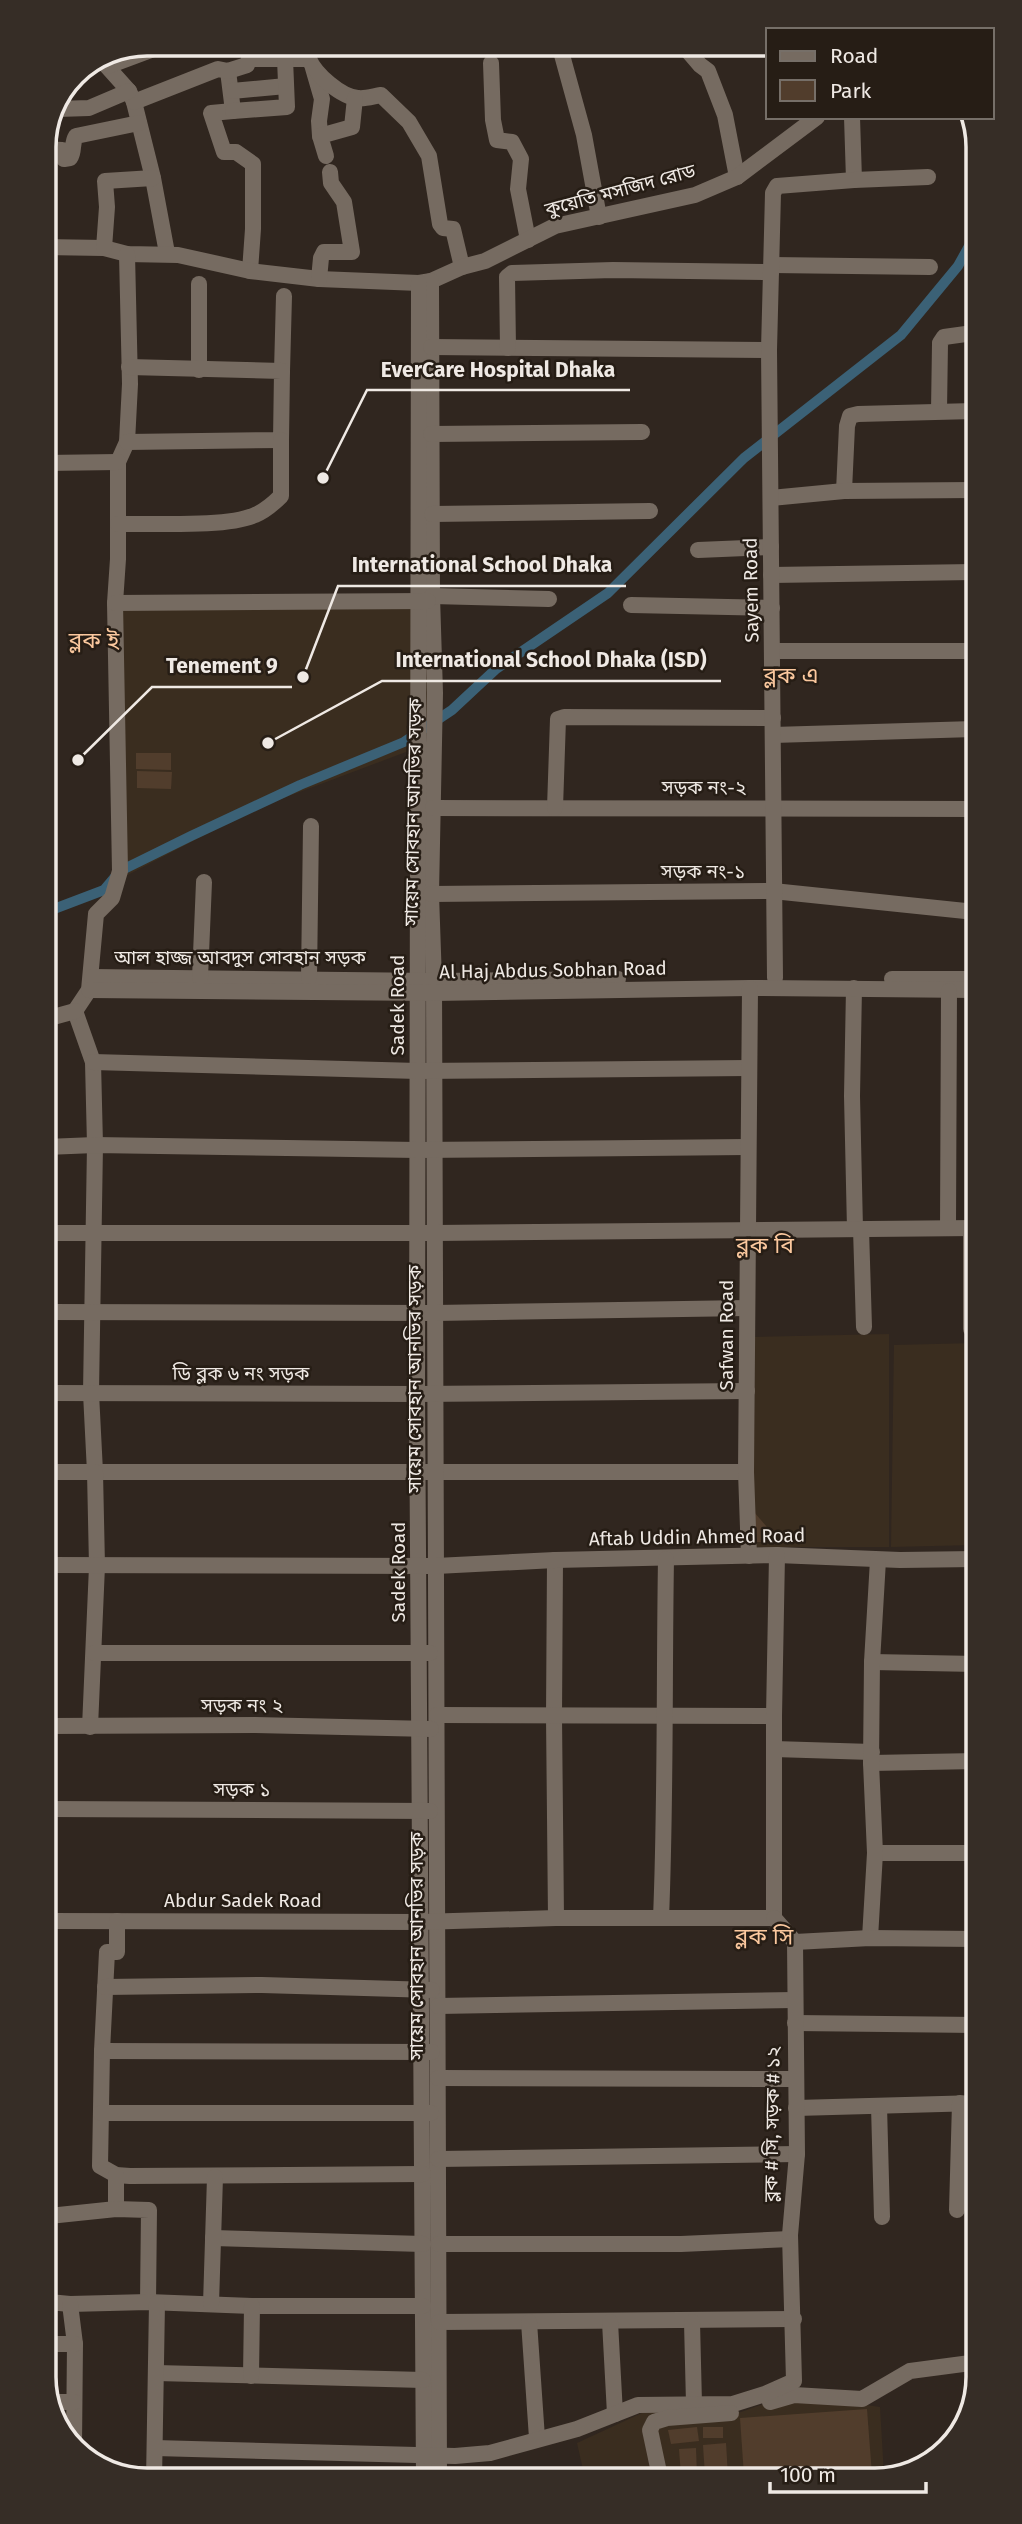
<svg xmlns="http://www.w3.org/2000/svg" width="1022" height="2524" viewBox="0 0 1022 2524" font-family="'Fira Sans','Noto Sans Bengali',sans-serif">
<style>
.education{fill:#3a2d1f}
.green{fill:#513d2c}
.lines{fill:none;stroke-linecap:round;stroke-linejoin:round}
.canal{stroke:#3b6176;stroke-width:10}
.minor{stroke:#766b61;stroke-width:16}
.labels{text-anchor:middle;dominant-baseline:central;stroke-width:5;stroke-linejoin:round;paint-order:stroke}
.street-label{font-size:19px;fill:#efe9e4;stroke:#261d15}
.quarter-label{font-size:23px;fill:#fbc89e;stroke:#261d15}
.rim{fill:none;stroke:#efe9e4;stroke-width:3.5}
.leader{fill:none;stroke:#efe9e4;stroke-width:2.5}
.callout-dot{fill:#efe9e4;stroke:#261d15;stroke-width:2.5}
.callout-label{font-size:21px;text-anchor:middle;font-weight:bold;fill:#efe9e4;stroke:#261d15;stroke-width:5;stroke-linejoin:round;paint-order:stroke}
</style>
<rect width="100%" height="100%" fill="#30261f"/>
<!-- education -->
<g class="education">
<polygon points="115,603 429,606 433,733 406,752 257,808 120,879"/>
<polygon points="889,1334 889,1547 753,1547 755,1337"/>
<polygon points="976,1343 976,1545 891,1547 894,1345"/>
<polygon points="798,2395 880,2407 884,2475 576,2477 584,2474 577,2443 657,2406 725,2413 741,2412 783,2397"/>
</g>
<!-- green -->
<g class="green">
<polygon points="136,753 171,753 171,770 136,769"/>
<polygon points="137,771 172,772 171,789 137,788"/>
<polygon points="754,1512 780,1542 753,1542"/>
<polygon points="867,2409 872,2475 744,2476 740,2418"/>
<polygon points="697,2427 699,2441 671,2444 668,2430"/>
<rect x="703" y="2427" width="20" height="11"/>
<polygon points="726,2443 728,2476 705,2476 703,2445"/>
<polygon points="696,2448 697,2476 681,2476 679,2449"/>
</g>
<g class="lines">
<!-- canal -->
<polyline class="canal" points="46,912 104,890 120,871 191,836 300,785 404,742 452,710 496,669 608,593 744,458 901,335 958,266 973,239"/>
<!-- minor -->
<g class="minor">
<polyline points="682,44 700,65 708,71 725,115 737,177"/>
<polyline points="308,51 319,44"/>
<polyline points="562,55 584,135 599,217"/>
<polyline points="103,62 129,91 134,102 153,178 167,253"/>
<polyline points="491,63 493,120 497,140 512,142 521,159 518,189 528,240"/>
<polyline points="108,66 167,44"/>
<polyline points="313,68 322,99 319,121 320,136"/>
<polyline points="228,71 233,111 211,113 224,152 236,152 253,164 253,229 250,271"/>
<polyline points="232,91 286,86"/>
<path d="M 134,102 L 218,69 L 228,71 L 247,65 L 249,59 L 309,59 C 315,74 341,97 358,98 C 365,99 374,96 381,95 L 409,122 L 429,156 L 440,224 L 443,228 L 453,229 L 462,267"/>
<polyline points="58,109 89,108 129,91"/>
<polyline points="233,111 287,107 285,59"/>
<polyline points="852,117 854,180"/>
<path d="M 44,149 L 62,150 L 64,159 L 70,158 C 75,151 71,144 76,136 L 139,123"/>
<polyline points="326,156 320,136 352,127 355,98"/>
<polyline points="44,247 104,248 127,254 178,255 250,271 319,279 419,283 431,281 462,267 485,261 555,226 695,195 737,177 817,117"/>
<polyline points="104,248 107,207 105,181 153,178"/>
<polyline points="127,254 130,384 127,442 118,462 118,559 115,603 120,871 112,898 96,914 89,990 75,1011 93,1062 95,1145 91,1393 95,1472 746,1472"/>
<polyline points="772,265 930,267"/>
<polyline points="319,279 321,258 324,252 352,252 344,202 331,183 330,172"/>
<polyline points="431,281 432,596 435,693 431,894 434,981 439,2478"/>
<polyline points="419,283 417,1394 424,2478"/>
<polyline points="45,324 48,463"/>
<polyline points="431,347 769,350"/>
<polyline points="508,348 507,277 512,273 613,270 771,272"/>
<polyline points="199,370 199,284"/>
<polyline points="282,371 284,296"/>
<polyline points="939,411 940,343 944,337 973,333"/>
<polyline points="431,434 642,432"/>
<polyline points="127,442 281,440 282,371 129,367"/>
<polyline points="45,463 118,462"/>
<polyline points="844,491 847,426 850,416 858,414 974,411"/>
<polyline points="771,498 844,491 974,490"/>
<polyline points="432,514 650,511"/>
<path d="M 118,524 C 152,523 226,528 255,515 C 265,511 273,504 281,496 L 281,440"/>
<polyline points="698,550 771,547"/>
<polyline points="771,575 974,572"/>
<polyline points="432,596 549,599"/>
<polyline points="115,603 428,601"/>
<polyline points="631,605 772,608"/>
<polyline points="772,651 974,651"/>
<polyline points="773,735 974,729"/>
<polyline points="433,808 975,809"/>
<polyline points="555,808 558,719 564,717 773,718"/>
<polyline points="431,894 773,891 975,912"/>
<polyline points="92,977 434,981 618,979"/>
<polyline points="200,978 204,882"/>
<polyline points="309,978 311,826"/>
<polyline points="775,978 769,350 773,193 777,186 854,180 928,177"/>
<polyline points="892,979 975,979"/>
<polyline points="854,988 852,1096 855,1229"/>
<polyline points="89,990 434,993 750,988 975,990"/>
<polyline points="46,1019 75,1011"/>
<polyline points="93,1062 418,1071 749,1068"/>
<polyline points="46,1147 95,1145 418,1150 748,1147"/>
<polyline points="948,1228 949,991"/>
<polyline points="861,1229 864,1327"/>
<polyline points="46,1233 435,1233 976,1228"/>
<polyline points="47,1312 435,1313 747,1308"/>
<polyline points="971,1329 971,1228"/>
<polyline points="47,1393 417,1394 747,1391"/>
<polyline points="47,1472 95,1472 97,1566 90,1727"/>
<polyline points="749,1556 746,1472 750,988"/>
<polyline points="555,1560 554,1716 556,1918"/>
<polyline points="47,1565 436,1566 555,1560 777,1555 900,1560 976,1559"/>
<polyline points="94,1653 430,1653"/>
<polyline points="872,1662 977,1664"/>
<polyline points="437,1715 774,1716"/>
<polyline points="48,1726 255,1725 431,1729"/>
<polyline points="774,1749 872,1752"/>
<polyline points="871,1763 977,1761"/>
<polyline points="48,1809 430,1811"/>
<polyline points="875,1853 977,1853"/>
<path d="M 661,1918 C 666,1798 664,1679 666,1559"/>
<polyline points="774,1918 774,1716 777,1555"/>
<polyline points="48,1921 421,1922 556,1918 774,1918"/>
<polyline points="117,1921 117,1952 107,1952 102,2051 100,2166 116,2175 130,2176 423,2174"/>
<polyline points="870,1938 875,1853 871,1763 872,1662 878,1560"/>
<polyline points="795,1942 870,1938 977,1939"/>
<polyline points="105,1987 262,1985 432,1990"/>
<polyline points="438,2006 794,2000"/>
<polyline points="795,2023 977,2025"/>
<polyline points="102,2051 432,2052"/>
<polyline points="438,2078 795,2079"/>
<polyline points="879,2106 882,2217"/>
<polyline points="796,2108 978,2103"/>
<polyline points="101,2113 431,2113"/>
<polyline points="438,2159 797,2154"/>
<polyline points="116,2175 116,2209"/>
<polyline points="957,2210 960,2103"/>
<polyline points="49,2216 116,2209 149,2210 148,2302"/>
<polyline points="213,2238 423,2244"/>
<polyline points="439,2244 681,2244 790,2239"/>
<polyline points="49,2302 70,2304 148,2302 252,2306 423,2306"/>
<polyline points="70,2304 75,2344 74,2445"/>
<polyline points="211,2304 215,2177"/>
<polyline points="439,2322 794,2319"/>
<polyline points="529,2322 537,2438"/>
<polyline points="610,2322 615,2414"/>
<polyline points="692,2322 694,2404"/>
<polyline points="49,2344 75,2344"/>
<polyline points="156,2373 423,2380"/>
<polyline points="251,2376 252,2306"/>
<polyline points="49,2402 74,2402"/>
<polyline points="770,2402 794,2395 862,2399 910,2371 978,2362"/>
<polyline points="155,2448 455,2456 490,2453 577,2429 638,2405 733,2404 765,2394 794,2381 790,2235 797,2154 795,1942 774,1918"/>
<polyline points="660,2477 650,2430 654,2422 667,2418 731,2413"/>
<polyline points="154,2480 157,2303"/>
</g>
</g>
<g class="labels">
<!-- street labels -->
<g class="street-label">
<text transform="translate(620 190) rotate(-15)">কুয়েতি মসজিদ রোড</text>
<text transform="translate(751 590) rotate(-91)">Sayem Road</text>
<text x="704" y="787">সড়ক নং-২</text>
<text transform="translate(413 812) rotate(-89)">সায়েম সোবহান আনভির সড়ক</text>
<text x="703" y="871">সড়ক নং-১</text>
<text x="240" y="957">আল হাজ্জ আবদুস সোবহান সড়ক</text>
<text transform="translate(553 970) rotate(-1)">Al Haj Abdus Sobhan Road</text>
<text transform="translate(397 1005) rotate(-90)">Sadek Road</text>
<text transform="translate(726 1335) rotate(-90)">Safwan Road</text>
<text x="241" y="1373">ডি ব্লক ৬ নং সড়ক</text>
<text transform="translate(414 1379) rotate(-90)">সায়েম সোবহান আনভির সড়ক</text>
<text transform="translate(697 1537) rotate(-1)">Aftab Uddin Ahmed Road</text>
<text transform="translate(398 1572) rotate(-90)">Sadek Road</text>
<text x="242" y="1705">সড়ক নং ২</text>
<text x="242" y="1789">সড়ক ১</text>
<text x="243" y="1900">Abdur Sadek Road</text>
<text transform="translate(416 1946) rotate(-90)">সায়েম সোবহান আনভির সড়ক</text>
<text transform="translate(772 2124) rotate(-89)">ব্লক # সি, সড়ক # ১২</text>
</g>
<!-- quarter labels -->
<g class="quarter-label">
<text x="94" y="640">ব্লক ই</text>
<text x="791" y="675">ব্লক এ</text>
<text x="765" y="1245">ব্লক বি</text>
<text x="764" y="1936">ব্লক সি</text>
</g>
</g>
<!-- crop -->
<path d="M0 0H1022V2524H0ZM147 56H875A91 91 0 0 1 966 147V2377A91 91 0 0 1 875 2468H147A91 91 0 0 1 56 2377V147A91 91 0 0 1 147 56Z" fill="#362d26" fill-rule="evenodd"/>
<path class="rim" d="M147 56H875A91 91 0 0 1 966 147V2377A91 91 0 0 1 875 2468H147A91 91 0 0 1 56 2377V147A91 91 0 0 1 147 56Z"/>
<!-- callouts -->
<path class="leader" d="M323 478L367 390H630M303 677L338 586H626M268 743L382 681H721M78 760L152 687H292"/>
<g class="callout-dot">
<circle cx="323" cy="478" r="7"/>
<circle cx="303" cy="677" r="7"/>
<circle cx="268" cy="743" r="7"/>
<circle cx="78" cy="760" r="7"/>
</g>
<g class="callout-label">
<text x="498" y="377">EverCare Hospital Dhaka</text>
<text x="482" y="572">International School Dhaka</text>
<text x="551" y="667">International School Dhaka (ISD)</text>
<text x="222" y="673">Tenement 9</text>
</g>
<!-- legend -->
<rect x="766" y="28" width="228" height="91" fill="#261d15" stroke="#766f68" stroke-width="2"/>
<rect x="780" y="51" width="35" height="10" fill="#766b61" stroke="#766f68" stroke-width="2"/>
<text x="830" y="63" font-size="21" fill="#efe9e4">Road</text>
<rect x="780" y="80" width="35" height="21" fill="#513d2c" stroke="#766f68" stroke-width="2"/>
<text x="830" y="98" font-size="21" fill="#efe9e4">Park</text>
<!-- scale -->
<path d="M770 2482v10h156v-10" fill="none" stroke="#efe9e4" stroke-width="3.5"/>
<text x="780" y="2482" font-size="21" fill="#efe9e4" stroke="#261d15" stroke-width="5" paint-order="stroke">100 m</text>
</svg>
